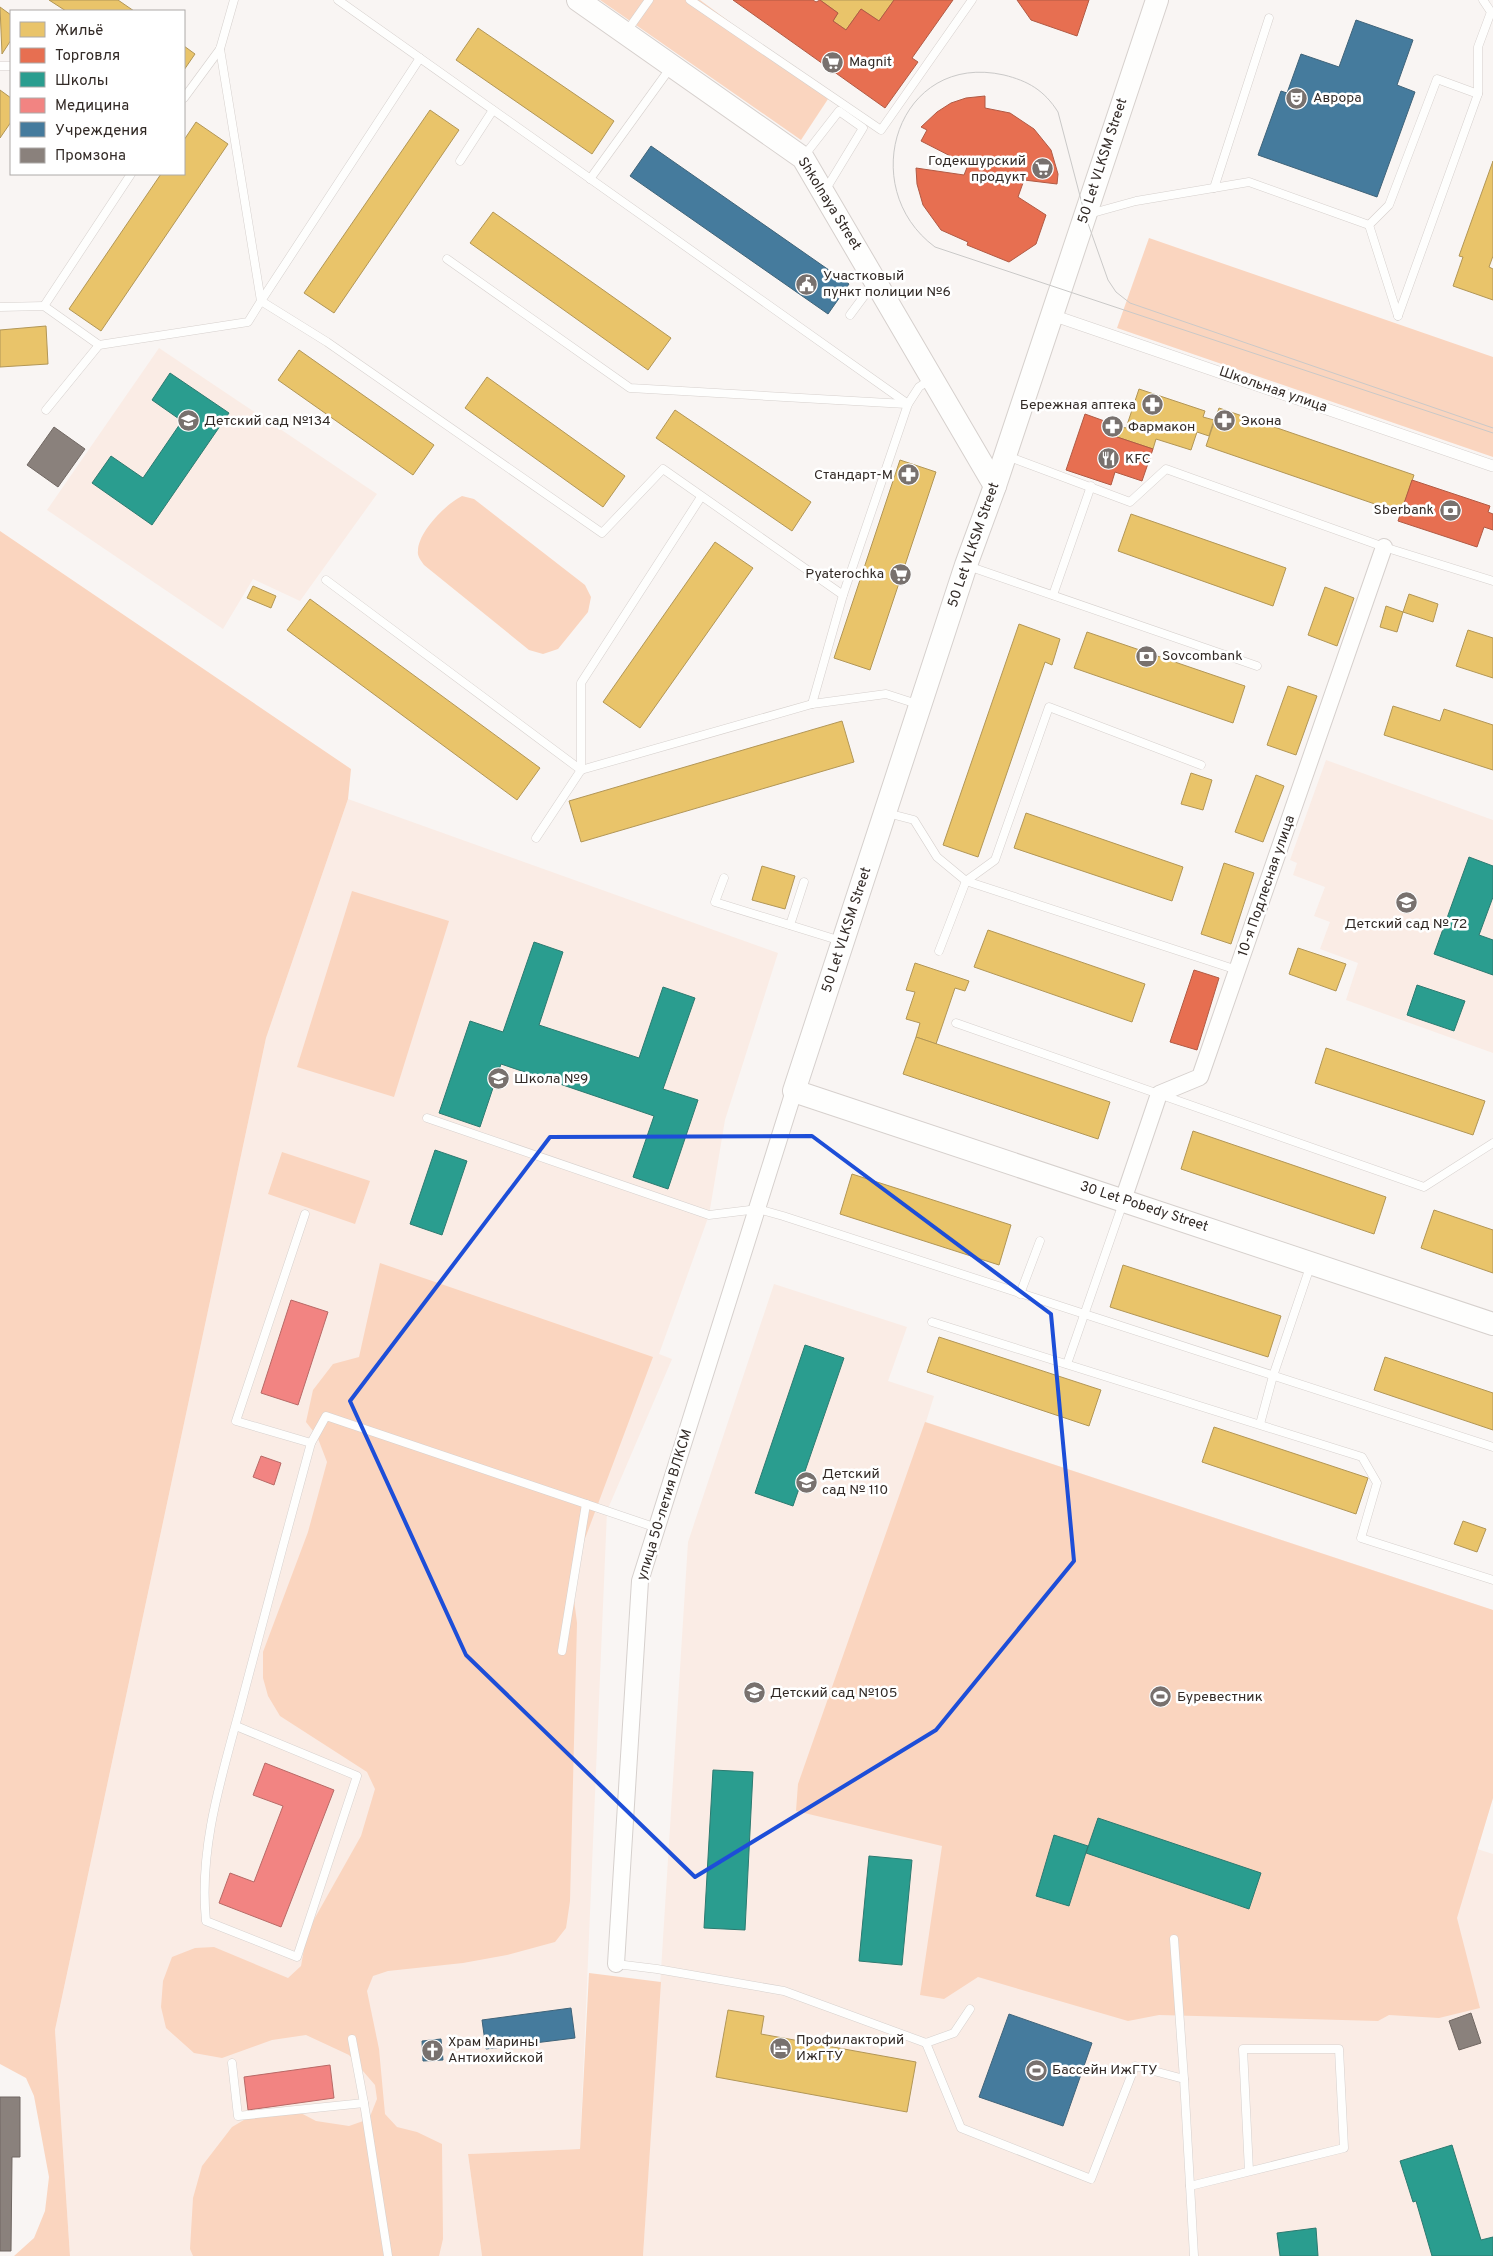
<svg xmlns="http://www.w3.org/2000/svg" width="1493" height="2256" viewBox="0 0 1493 2256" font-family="Overpass,sans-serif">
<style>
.built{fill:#faece5}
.green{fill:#fad5bf}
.homes{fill:#e9c46a;stroke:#b29656}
.shops{fill:#e76f51;stroke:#b15a44}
.schools{fill:#2a9d8f;stroke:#2c7a70}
.health{fill:#f28482;stroke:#b86966}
.public{fill:#457b9d;stroke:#3f6379}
.industry{fill:#8a817c;stroke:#706762}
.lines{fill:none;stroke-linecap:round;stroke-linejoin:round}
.service-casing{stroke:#d6d0cd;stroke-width:9}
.pedestrian-casing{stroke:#d6d0cd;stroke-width:12}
.minor-casing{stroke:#d6d0cd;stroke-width:18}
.secondary-casing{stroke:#d6d0cd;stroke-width:24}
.service{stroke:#fefefd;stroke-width:8}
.pedestrian{stroke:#fefefd;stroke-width:11}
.minor{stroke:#fefefd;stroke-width:16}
.secondary{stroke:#fefefd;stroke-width:22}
.tram{stroke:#cac9c8;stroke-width:1}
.marked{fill:none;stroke:#1d4ed8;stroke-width:4;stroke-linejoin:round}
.labels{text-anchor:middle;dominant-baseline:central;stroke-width:5;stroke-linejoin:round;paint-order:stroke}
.poi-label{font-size:14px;fill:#322a26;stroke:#fff;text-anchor:start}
.street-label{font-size:14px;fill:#322a26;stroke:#fff}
</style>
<rect width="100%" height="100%" fill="#f9f5f3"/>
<!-- built -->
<g class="built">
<polygon points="159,348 377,494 300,601 253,579 223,629 47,510"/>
<polygon points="1326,760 1493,820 1493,1053 1346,1000 1358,963 1320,949 1330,922 1314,916 1325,887 1293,875 1297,863 1290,860"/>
<polygon points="348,799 778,953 725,1120 709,1215 659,1354 672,1359 607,1511 580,2149 468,2154 482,2256 70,2256 55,2030 266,1038"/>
<polygon points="774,1284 907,1327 888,1381 934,1396 926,1422 1493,1610 1493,1798 1477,1849 1493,1854 1493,2256 643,2256 688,1542"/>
</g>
<!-- green -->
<g class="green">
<polygon points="600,0 700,0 830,96 801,140"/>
<polygon points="1149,238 1493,357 1493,457 1117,328"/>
<path d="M 462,496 L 474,499 L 585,585 L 591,597 L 588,612 L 558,649 L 543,654 L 529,650 L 424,565 C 421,561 417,556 418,551 C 418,532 446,504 462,496 Z"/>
<polygon points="0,531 351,769 348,799 266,1038 55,2030 70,2256 14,2256 34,2238 45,2211 49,2177 34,2096 26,2078 0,2064"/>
<polygon points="352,891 449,921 394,1097 297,1067"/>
<polygon points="282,1152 370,1181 355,1224 268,1194"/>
<polygon points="380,1263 653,1357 571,1576 577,1623 570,1901 566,1928 555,1942 507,1955 463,1963 388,1971 373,1976 367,1991 379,2049 385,2114 397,2127 417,2132 442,2144 443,2239 439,2256 193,2256 190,2249 193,2198 202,2166 232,2127 249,2117 297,2111 316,2121 349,2126 369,2119 377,2099 375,2085 349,2055 306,2035 272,2040 222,2058 194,2053 166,2028 161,2007 163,1981 172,1957 195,1948 214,1947 288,1978 301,1966 307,1932 361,1836 375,1789 367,1772 280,1716 268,1696 263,1678 263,1652 308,1532 327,1462 317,1436 306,1422 313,1390 333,1364 359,1357"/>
<polygon points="925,1422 1493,1610 1493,1798 1457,1918 1480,2008 1439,2018 1389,2015 1378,2021 1159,2015 1128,2021 978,1977 944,1999 920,1995 942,1846 796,1811 798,1784"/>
<polygon points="589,1973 661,1982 643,2256 482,2256 468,2154 580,2149"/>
</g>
<!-- homes -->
<g class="homes">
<polygon points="49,0 118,0 134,11 66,11"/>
<polygon points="820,0 894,0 879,21 861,9 846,30 833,21 838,13"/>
<polygon points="0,7 11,15 11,40 2,54"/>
<polygon points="478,28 614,121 592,154 456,60"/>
<polygon points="184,46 195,54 184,70"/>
<polygon points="0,90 11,98 11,122 0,138"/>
<polygon points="430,110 459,130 334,313 304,293"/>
<polygon points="196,122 228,144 101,331 69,309 161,174 184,174 184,140"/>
<polygon points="1493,161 1493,256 1489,267 1493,269 1493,300 1453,286 1463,257 1459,256"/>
<polygon points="493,212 671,338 648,370 470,243"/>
<polygon points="46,326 48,364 0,367 0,330"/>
<polygon points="299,350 434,445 413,475 278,380"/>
<polygon points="487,377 625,476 603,507 465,408"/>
<polygon points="1139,389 1205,411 1203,417 1214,420 1209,436 1197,432 1191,450 1156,439 1153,449 1117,437 1121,427 1126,428"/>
<polygon points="1219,408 1414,475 1401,513 1206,446"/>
<polygon points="675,410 811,502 792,531 656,438"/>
<polygon points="900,460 936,472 870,670 834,658"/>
<polygon points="1131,514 1286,568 1273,606 1118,551"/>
<polygon points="715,542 753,568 640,728 603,702"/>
<polygon points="253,586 276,596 271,608 247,598"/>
<polygon points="1325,587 1354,598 1337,646 1308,635"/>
<polygon points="1409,594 1438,604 1433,622 1403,612"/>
<polygon points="310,599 540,768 517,800 287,630"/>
<polygon points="1386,606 1403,612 1397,632 1380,627"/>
<polygon points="1019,624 1060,639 1052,665 1045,662 978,857 943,845"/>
<polygon points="1468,630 1493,638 1493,678 1456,666"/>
<polygon points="1087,632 1245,686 1233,723 1074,668"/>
<polygon points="1288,686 1317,696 1296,755 1267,745"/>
<polygon points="1393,706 1440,721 1444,709 1493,725 1493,770 1384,735"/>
<polygon points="842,721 854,762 581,842 569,801"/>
<polygon points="1191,773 1212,780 1203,810 1181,804"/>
<polygon points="1256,775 1284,786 1263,842 1235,832"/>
<polygon points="1026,813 1183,867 1172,901 1014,848"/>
<polygon points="1224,863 1254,873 1231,944 1201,934"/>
<polygon points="762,866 795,876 785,909 752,900"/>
<polygon points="988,930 1145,984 1132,1022 974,967"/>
<polygon points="1298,948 1346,964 1336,991 1289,974"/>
<polygon points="915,963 969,981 965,991 955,988 936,1044 916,1037 920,1023 906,1019 915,992 906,990"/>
<polygon points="916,1037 1110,1102 1098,1139 903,1074"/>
<polygon points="1326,1048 1485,1101 1473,1135 1315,1083"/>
<polygon points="1193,1131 1386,1197 1374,1234 1181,1169"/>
<polygon points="852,1174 1011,1225 999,1265 840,1214"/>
<polygon points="1434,1210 1493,1230 1493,1273 1421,1248"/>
<polygon points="1123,1265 1281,1316 1268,1357 1110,1307"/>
<polygon points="939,1337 1101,1390 1089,1426 927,1372"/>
<polygon points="1385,1357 1493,1393 1493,1430 1374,1390"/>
<polygon points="1214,1427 1368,1478 1356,1514 1202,1462"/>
<polygon points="1463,1521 1486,1529 1477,1552 1454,1544"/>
<polygon points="728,2010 764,2016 761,2034 916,2062 907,2112 716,2077"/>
</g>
<!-- shops -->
<g class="shops">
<polygon points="733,0 813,0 816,2 820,0 838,13 833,21 846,30 861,9 879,21 894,0 953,0 912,58 918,62 885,108"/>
<polygon points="1017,0 1089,0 1077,36 1031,20"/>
<polygon points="985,96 985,108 1010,113 1034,129 1051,150 1058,174 1057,184 1024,180 1018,197 1046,215 1036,244 1009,262 967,245 968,242 941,230 923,205 917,184 916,168 964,175 968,165 921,141 927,130 921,127 937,112 951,103 966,98"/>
<polygon points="1085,414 1121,427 1117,437 1153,449 1142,481 1115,472 1111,485 1066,470"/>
<polygon points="1412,480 1490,506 1488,512 1493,514 1493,530 1484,527 1477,547 1398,521"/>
<polygon points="1194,970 1219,978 1197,1050 1170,1042"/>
</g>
<!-- schools -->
<g class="schools">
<polygon points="170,373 229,413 152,525 92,483 111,456 143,478 182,421 152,400"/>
<polygon points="1469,857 1493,866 1493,897 1479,935 1493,940 1493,975 1434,954"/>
<polygon points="534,942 563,952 539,1025 639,1058 663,987 695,998 663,1089 698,1100 668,1189 633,1177 654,1116 501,1064 480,1127 439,1113 470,1021 503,1032"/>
<polygon points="1417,985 1465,1001 1454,1031 1407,1015"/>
<polygon points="435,1150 467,1161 442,1235 410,1224"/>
<polygon points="805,1345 844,1358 793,1506 755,1493"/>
<polygon points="713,1770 753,1772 745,1930 704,1928"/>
<polygon points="1098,1818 1261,1873 1249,1909 1086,1853"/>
<polygon points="1054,1835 1088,1846 1069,1906 1036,1896"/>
<polygon points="869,1856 912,1860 902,1965 859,1961"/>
<polygon points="1452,2145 1481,2240 1493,2237 1493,2256 1432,2256 1416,2201 1413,2202 1400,2161"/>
<polygon points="1316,2228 1318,2256 1280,2256 1277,2233"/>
</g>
<!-- health -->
<g class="health">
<polygon points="291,1300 328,1312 298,1405 261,1393"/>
<polygon points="261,1456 281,1463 274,1485 253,1477"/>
<polygon points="265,1763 334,1790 281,1927 219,1903 230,1873 254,1882 283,1806 253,1795"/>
<polygon points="330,2065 334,2098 248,2110 244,2077"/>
</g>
<!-- public -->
<g class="public">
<polygon points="1356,20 1413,40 1397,85 1415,92 1377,197 1258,155 1281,91 1287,93 1301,54 1339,67"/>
<polygon points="651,146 849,284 828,314 630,176"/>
<polygon points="571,2008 575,2038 486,2049 482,2020"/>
<polygon points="1009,2014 1092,2043 1063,2126 979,2097"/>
<polygon points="441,2039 443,2060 423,2061 422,2041"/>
</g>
<!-- industry -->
<g class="industry">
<polygon points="54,427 85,449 58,487 27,465"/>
<polygon points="1471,2013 1481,2043 1459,2050 1449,2021"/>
<polygon points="0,2097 20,2097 20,2157 12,2157 11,2251 0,2251"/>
</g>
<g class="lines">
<defs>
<g id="service">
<polyline points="338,0 908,404"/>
<polyline points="690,0 881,130 972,0"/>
<polyline points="627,31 649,0"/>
<polyline points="420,58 261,301 327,342 602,533 663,469 843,595"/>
<polyline points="0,66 11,66"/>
<polyline points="184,98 220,49 234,0"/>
<polyline points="804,156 839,111 863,128 826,189"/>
<polyline points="460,161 493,110"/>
<polyline points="590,179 671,67"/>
<polyline points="1214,188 1269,18"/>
<polyline points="1089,214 1136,201 1249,182 1369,225 1398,316"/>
<polyline points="1369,225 1389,205 1437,79 1478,94"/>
<polyline points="447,259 630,388 906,404"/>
<polyline points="44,306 131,174"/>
<polyline points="0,307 44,306 99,345 248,322 261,301 220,49"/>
<polyline points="850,315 867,292 877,288"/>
<polyline points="1398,316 1478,94 1478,47 1491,12 1483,0"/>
<polyline points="46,410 99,345"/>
<polyline points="1007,456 1130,502 1166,469 1384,547 1493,581"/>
<polyline points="968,566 1257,666"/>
<polyline points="326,580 581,770"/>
<polyline points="1053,595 1091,486"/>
<polyline points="812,704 843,595 908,404 919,387 931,379"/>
<polyline points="581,770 812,704 886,694 917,704"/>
<polyline points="887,813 914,820 937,857 966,881 1237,970"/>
<polyline points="536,838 581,770 581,683 701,497"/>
<polyline points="724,878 715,902 841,941"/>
<polyline points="790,925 804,882"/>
<polyline points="939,951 966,881 995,860 1049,707 1201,765"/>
<polyline points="956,1023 1424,1187 1493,1143"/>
<polyline points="427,1118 709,1215 758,1209 783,1216 1493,1447"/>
<polyline points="1020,1294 1040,1241"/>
<polyline points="932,1322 1362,1457 1377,1483 1361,1538 1493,1580"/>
<polyline points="1067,1364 1123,1203"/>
<polyline points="1260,1424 1273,1376 1311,1264"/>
<polyline points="311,1443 326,1416 657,1528"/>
<polyline points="562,1651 586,1504"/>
<path d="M 236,1726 L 357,1776 L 297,1957 L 206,1921 C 198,1843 225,1767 244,1693 C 266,1610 288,1526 311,1443 L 236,1421 L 305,1214"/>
<polyline points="1174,1939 1184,2079"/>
<polyline points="616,1964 657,1969 784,1991 926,2043 954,2033 970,2009"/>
<polyline points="352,2039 364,2103"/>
<polyline points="926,2043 961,2128 1091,2179 1135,2066 1184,2079 1194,2256"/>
<polyline points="232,2063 238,2116 364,2103 388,2256"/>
<polyline points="1190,2186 1344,2148 1339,2049 1243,2049 1249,2171"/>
</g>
<polyline id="pedestrian" points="1052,315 1493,466"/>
<g id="minor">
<polyline points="1123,1200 1159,1094 1200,1077 1384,547"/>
<polyline points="616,1964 640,1581 794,1091"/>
</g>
<g id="secondary">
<polyline points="578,0 803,158 995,486"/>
<polyline points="1157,0 995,486 966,565 794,1091 1493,1324"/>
</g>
</defs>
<!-- service casing -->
<use href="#service" class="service-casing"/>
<!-- pedestrian casing -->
<use href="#pedestrian" class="pedestrian-casing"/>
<!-- minor casing -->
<use href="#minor" class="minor-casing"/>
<!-- secondary casing -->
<use href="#secondary" class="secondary-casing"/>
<!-- service -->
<use href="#service" class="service"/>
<!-- pedestrian -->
<use href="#pedestrian" class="pedestrian"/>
<!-- minor -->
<use href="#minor" class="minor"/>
<!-- secondary -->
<use href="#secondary" class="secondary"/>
<!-- tram -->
<path class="tram" d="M 1493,428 L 1130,303 L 1116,292 L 1108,280 L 1085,215 L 1058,112 C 1044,90 1028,81 1004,75 C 898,51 854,187 935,247 L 1493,433"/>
</g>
<!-- marked area -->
<path class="marked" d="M 812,1136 L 1051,1314 L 1074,1561 L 936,1730 L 695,1877 L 466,1655 L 350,1401 L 550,1137 Z"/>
<!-- icons -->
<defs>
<symbol id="supermarket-disc" viewBox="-11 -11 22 22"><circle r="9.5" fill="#78716e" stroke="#fff"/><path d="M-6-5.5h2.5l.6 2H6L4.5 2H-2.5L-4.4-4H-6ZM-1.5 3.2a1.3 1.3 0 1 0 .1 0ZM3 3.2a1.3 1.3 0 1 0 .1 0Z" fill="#fff"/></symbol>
<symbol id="theatre-disc" viewBox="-11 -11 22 22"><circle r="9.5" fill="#78716e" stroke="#fff"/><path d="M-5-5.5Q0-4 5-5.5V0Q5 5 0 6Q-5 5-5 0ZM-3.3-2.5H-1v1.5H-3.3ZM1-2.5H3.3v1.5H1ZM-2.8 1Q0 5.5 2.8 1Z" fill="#fff"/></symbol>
<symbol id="civic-disc" viewBox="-11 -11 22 22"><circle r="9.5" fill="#78716e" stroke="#fff"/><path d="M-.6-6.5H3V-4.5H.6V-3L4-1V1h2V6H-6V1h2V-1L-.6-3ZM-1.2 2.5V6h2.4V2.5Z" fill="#fff"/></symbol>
<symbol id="pharmacy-disc" viewBox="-11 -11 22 22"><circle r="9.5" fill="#78716e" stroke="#fff"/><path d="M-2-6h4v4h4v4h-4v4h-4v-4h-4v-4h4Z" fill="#fff"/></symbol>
<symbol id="school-disc" viewBox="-11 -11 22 22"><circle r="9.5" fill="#78716e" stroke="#fff"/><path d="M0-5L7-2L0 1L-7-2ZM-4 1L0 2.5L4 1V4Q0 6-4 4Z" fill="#fff"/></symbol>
<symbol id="restaurant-disc" viewBox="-11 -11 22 22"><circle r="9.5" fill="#78716e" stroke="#fff"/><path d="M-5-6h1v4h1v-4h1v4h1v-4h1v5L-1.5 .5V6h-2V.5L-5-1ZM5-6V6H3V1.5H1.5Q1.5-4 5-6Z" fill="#fff"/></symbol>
<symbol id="bank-disc" viewBox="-11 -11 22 22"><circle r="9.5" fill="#78716e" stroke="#fff"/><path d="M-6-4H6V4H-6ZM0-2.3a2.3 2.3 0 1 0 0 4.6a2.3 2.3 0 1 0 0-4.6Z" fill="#fff"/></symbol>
<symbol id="stadium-disc" viewBox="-11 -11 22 22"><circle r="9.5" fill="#78716e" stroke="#fff"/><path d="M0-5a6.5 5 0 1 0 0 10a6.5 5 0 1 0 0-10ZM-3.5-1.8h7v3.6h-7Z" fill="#fff"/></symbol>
<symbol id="hotel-disc" viewBox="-11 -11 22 22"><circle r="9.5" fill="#78716e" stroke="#fff"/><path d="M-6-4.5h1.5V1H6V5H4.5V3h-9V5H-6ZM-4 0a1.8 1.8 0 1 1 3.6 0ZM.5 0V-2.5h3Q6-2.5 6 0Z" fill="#fff"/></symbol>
<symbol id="church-disc" viewBox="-11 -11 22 22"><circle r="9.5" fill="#78716e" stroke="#fff"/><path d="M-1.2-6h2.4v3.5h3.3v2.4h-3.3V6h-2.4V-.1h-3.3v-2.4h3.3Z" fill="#fff"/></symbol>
</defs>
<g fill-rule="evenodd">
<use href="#supermarket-disc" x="820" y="50" width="25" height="25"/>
<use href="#theatre-disc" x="1284" y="86" width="25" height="25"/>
<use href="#supermarket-disc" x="1030" y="156" width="25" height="25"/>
<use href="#civic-disc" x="794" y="272" width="25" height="25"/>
<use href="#pharmacy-disc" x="1140" y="392" width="25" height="25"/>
<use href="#school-disc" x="176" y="408" width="25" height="25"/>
<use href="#pharmacy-disc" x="1212" y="408" width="25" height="25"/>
<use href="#pharmacy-disc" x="1100" y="414" width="25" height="25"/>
<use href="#restaurant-disc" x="1096" y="446" width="25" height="25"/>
<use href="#pharmacy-disc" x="896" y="462" width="25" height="25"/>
<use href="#bank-disc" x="1438" y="498" width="25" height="25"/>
<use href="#supermarket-disc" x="888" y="562" width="25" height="25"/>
<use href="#bank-disc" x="1134" y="644" width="25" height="25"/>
<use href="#school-disc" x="1394" y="890" width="25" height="25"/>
<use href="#school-disc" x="486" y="1066" width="25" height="25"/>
<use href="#school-disc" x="794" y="1470" width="25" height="25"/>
<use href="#school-disc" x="742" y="1680" width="25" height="25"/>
<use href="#stadium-disc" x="1148" y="1684" width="25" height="25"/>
<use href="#hotel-disc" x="768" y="2036" width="25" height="25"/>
<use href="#church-disc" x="420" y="2038" width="25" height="25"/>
<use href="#stadium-disc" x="1024" y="2058" width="25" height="25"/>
</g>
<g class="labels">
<!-- poi labels -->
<g class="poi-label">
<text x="849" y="62">Magnit</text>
<text x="1313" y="98">Аврора</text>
<text x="1026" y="161" text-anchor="end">Годекшурский<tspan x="1026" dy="16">продукт</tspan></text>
<text x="823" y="276">Участковый<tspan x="823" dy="16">пункт полиции №6</tspan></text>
<text x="1136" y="405" text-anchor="end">Бережная аптека</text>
<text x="204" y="421">Детский сад №134</text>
<text x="1241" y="421">Экона</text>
<text x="1128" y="427">Фармакон</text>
<text x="1125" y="459">KFC</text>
<text x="893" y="475" text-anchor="end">Стандарт-М</text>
<text x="1434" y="510" text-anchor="end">Sberbank</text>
<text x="884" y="574" text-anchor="end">Pyaterochka</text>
<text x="1162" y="656">Sovcombank</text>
<text x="1406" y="924" text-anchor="middle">Детский сад № 72</text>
<text x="514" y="1079">Школа №9</text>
<text x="822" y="1474">Детский<tspan x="822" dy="16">сад № 110</tspan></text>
<text x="770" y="1693">Детский сад №105</text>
<text x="1177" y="1697">Буревестник</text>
<text x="796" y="2040">Профилакторий<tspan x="796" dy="16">ИжГТУ</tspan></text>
<text x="448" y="2042">Храм Марины<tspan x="448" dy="16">Антиохийской</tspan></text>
<text x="1052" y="2070">Бассейн ИжГТУ</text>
</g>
<!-- street labels -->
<g class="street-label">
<text transform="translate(1103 161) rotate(-72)">50 Let VLKSM Street</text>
<text transform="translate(829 204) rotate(58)">Shkolnaya Street</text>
<text transform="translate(1273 390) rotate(19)">Школьная улица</text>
<text transform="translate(974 545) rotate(-71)">50 Let VLKSM Street</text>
<text transform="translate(1267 886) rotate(-71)">10-я Подлесная улица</text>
<text transform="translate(847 930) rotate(-72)">50 Let VLKSM Street</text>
<text transform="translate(1144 1207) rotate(18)">30 Let Pobedy Street</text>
<text transform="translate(665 1505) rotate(-73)">улица 50-летия ВЛКСМ</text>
</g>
</g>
<!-- legend -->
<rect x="10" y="10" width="175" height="165" fill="#ffffff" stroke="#adaaa8"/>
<rect x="20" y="22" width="25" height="15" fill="#e9c46a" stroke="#adaaa8"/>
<text x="55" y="35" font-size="15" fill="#322a26">Жильё</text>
<rect x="20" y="48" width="25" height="15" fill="#e76f51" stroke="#adaaa8"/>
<text x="55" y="60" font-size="15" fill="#322a26">Торговля</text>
<rect x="20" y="72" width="25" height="15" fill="#2a9d8f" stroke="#adaaa8"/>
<text x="55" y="85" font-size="15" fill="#322a26">Школы</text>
<rect x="20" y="98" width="25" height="15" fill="#f28482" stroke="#adaaa8"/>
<text x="55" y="110" font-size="15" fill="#322a26">Медицина</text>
<rect x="20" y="122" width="25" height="15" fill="#457b9d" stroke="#adaaa8"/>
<text x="55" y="135" font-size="15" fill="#322a26">Учреждения</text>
<rect x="20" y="148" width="25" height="15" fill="#8a817c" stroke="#adaaa8"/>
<text x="55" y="160" font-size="15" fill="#322a26">Промзона</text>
</svg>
